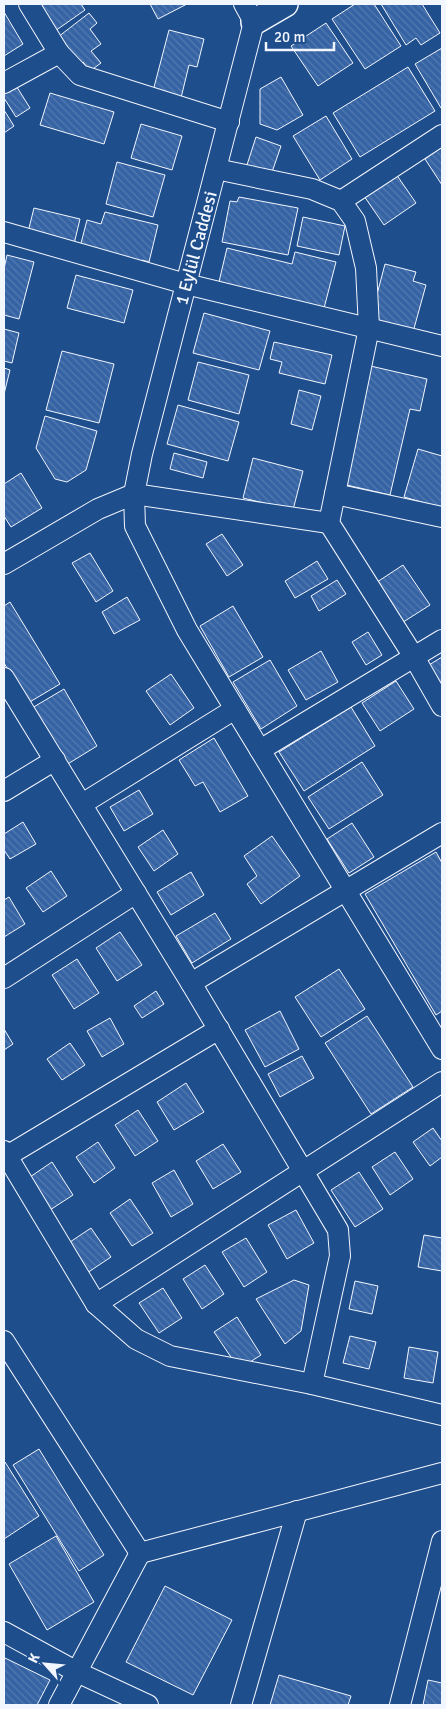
<svg xmlns="http://www.w3.org/2000/svg" width="446" height="1709" viewBox="0 0 446 1709" font-family="Signika,sans-serif">
<style>
.building{fill:url(#building-back-hatch);stroke:#f2f6ff}
.lines{fill:none;stroke-linecap:round;stroke-linejoin:round}
.minor-casing{stroke:#f2f6ff;stroke-width:22}
.tertiary-casing{stroke:#f2f6ff;stroke-width:28}
.minor{stroke:#1f4e8c;stroke-width:20}
.tertiary{stroke:#1f4e8c;stroke-width:25}
.labels{text-anchor:middle;dominant-baseline:central;stroke-width:4;stroke-linejoin:round;paint-order:stroke}
.street-label{font-size:18px;fill:#f2f6ff;stroke:#1f4e8c}
</style>
<defs>
<pattern id="building-back-hatch" width="6" height="6" patternUnits="userSpaceOnUse" patternTransform="scale(1.25)"><rect width="6" height="6" fill="#3563a3"/><path d="M-1 5l2 2M0 0l6 6M5-1l2 2" fill="none" stroke="#537ab1"/></pattern>
</defs>
<rect width="100%" height="100%" fill="#1f4e8c"/>
<!-- building -->
<g class="building">
<polygon points="36,4 81,4 85,10 55,31"/>
<polygon points="150,4 187,4 158,19"/>
<polygon points="355,4 374,4 401,46 365,69 332,19"/>
<polygon points="381,4 422,4 440,33 421,45 416,38 406,45"/>
<polygon points="4,12 23,44 4,56"/>
<polygon points="89,13 97,23 90,29 101,44 91,51 101,63 90,71 83,62 80,65 58,37"/>
<polygon points="326,23 353,63 318,86 291,46"/>
<polygon points="169,30 204,39 197,67 189,65 181,98 153,91"/>
<polygon points="442,48 442,107 441,108 415,64"/>
<polygon points="408,67 435,111 360,157 333,113"/>
<polygon points="281,77 303,115 277,130 260,124 260,89"/>
<polygon points="15,84 30,108 16,117 4,98 4,92"/>
<polygon points="50,93 114,112 104,144 40,125"/>
<polygon points="4,110 14,126 4,133"/>
<polygon points="326,116 352,159 320,180 293,136"/>
<polygon points="141,124 182,136 172,170 131,158"/>
<polygon points="256,137 281,146 271,175 246,168"/>
<polygon points="442,147 442,185 425,159"/>
<polygon points="117,162 165,175 153,217 106,204"/>
<polygon points="396,174 416,203 384,225 364,196"/>
<polygon points="239,197 298,208 288,255 222,242 230,201 237,202"/>
<polygon points="34,208 80,219 74,244 28,232"/>
<polygon points="105,212 158,225 149,262 142,260 140,267 79,251 87,220 101,224"/>
<polygon points="303,217 345,226 339,255 297,246"/>
<polygon points="227,248 292,264 295,252 336,262 323,312 218,286"/>
<polygon points="7,255 34,262 19,319 4,315 4,269"/>
<polygon points="385,264 416,272 413,281 426,285 413,332 370,321"/>
<polygon points="76,275 133,290 124,323 67,308"/>
<polygon points="204,313 270,331 259,370 193,353"/>
<polygon points="4,329 19,333 12,363 4,361"/>
<polygon points="274,342 332,355 325,384 279,373 282,362 270,359"/>
<polygon points="62,351 114,364 99,423 46,410"/>
<polygon points="198,362 249,375 239,414 188,400"/>
<polygon points="366,365 427,379 420,411 410,409 390,495 338,483"/>
<polygon points="4,368 10,370 4,394"/>
<polygon points="299,390 321,396 312,430 291,424"/>
<polygon points="178,405 239,422 228,461 167,444"/>
<polygon points="45,416 97,431 86,470 67,482 55,479 36,448"/>
<polygon points="418,449 442,456 442,508 404,497"/>
<polygon points="174,453 207,462 203,478 170,469"/>
<polygon points="253,458 303,471 293,510 243,498"/>
<polygon points="21,473 42,508 11,527 4,516 4,484"/>
<polygon points="222,534 243,565 227,576 206,544"/>
<polygon points="90,553 113,591 96,602 72,563"/>
<polygon points="317,561 328,579 295,598 285,581"/>
<polygon points="403,565 430,605 397,626 371,586"/>
<polygon points="337,580 346,594 319,611 311,596"/>
<polygon points="127,597 140,620 114,634 102,612"/>
<polygon points="10,602 60,684 28,703 4,663 4,606"/>
<polygon points="233,606 263,657 229,677 200,626"/>
<polygon points="368,632 382,655 366,665 352,642"/>
<polygon points="321,651 338,682 306,700 288,670"/>
<polygon points="442,657 442,698 424,668"/>
<polygon points="270,660 297,706 261,729 233,682"/>
<polygon points="171,674 194,708 170,725 146,691"/>
<polygon points="396,681 414,709 380,731 362,703"/>
<polygon points="64,689 97,746 66,765 32,708"/>
<polygon points="351,707 375,746 304,791 279,752"/>
<polygon points="214,738 248,796 220,812 203,782 195,786 179,760"/>
<polygon points="362,762 383,795 329,829 308,797"/>
<polygon points="139,790 153,814 124,831 110,807"/>
<polygon points="23,822 36,844 10,859 4,850 4,834"/>
<polygon points="352,823 374,857 349,873 327,839"/>
<polygon points="163,830 178,854 154,871 138,847"/>
<polygon points="272,836 300,876 261,904 247,884 257,876 244,856"/>
<polygon points="436,852 442,863 442,1011 436,1015 365,894"/>
<polygon points="51,871 67,896 43,912 26,888"/>
<polygon points="191,872 204,895 171,915 157,892"/>
<polygon points="9,897 25,924 4,937 4,900"/>
<polygon points="215,913 231,939 192,963 176,936"/>
<polygon points="120,932 142,965 117,981 96,948"/>
<polygon points="77,959 99,993 74,1009 52,975"/>
<polygon points="339,969 365,1009 321,1037 295,997"/>
<polygon points="156,991 164,1004 142,1018 134,1006"/>
<polygon points="280,1011 299,1049 265,1067 245,1030"/>
<polygon points="367,1016 413,1087 371,1114 325,1043"/>
<polygon points="110,1018 124,1044 102,1057 87,1031"/>
<polygon points="4,1029 13,1044 4,1050"/>
<polygon points="70,1043 85,1065 62,1080 47,1059"/>
<polygon points="302,1056 314,1078 280,1097 268,1074"/>
<polygon points="186,1083 204,1112 174,1130 157,1102"/>
<polygon points="138,1110 158,1141 135,1156 115,1125"/>
<polygon points="433,1128 442,1141 442,1157 430,1166 413,1142"/>
<polygon points="98,1142 115,1168 94,1183 76,1157"/>
<polygon points="223,1144 241,1172 213,1189 196,1161"/>
<polygon points="395,1152 413,1179 390,1195 372,1167"/>
<polygon points="52,1162 73,1195 50,1210 30,1177"/>
<polygon points="174,1170 193,1204 171,1217 152,1183"/>
<polygon points="359,1172 383,1209 355,1227 331,1190"/>
<polygon points="130,1199 153,1233 132,1246 110,1213"/>
<polygon points="296,1210 314,1243 287,1259 268,1225"/>
<polygon points="91,1228 111,1257 87,1273 67,1244"/>
<polygon points="424,1235 442,1238 442,1271 418,1267"/>
<polygon points="246,1238 267,1272 244,1287 222,1252"/>
<polygon points="205,1265 224,1294 202,1309 183,1279"/>
<polygon points="294,1280 309,1285 301,1331 285,1344 256,1299"/>
<polygon points="355,1281 378,1286 372,1314 349,1309"/>
<polygon points="163,1288 182,1318 159,1333 139,1303"/>
<polygon points="237,1317 261,1355 239,1369 214,1332"/>
<polygon points="350,1336 376,1342 369,1369 343,1363"/>
<polygon points="409,1347 438,1352 433,1383 404,1378"/>
<polygon points="39,1449 104,1555 79,1571 13,1465"/>
<polygon points="5,1462 39,1516 4,1539 4,1463"/>
<polygon points="56,1536 94,1602 47,1630 9,1564"/>
<polygon points="165,1586 232,1620 193,1695 126,1662"/>
<polygon points="5,1658 50,1680 37,1705 4,1705 4,1661"/>
<polygon points="279,1675 351,1696 348,1705 270,1705"/>
<polygon points="428,1680 442,1683 442,1705 423,1705"/>
</g>
<g class="lines">
<defs>
<g id="minor">
<polyline points="29,4 59,53"/>
<polyline points="244,4 254,22 142,454 134,494 135,526 187,630 442,1049"/>
<polyline points="4,83 59,53 80,75 229,122"/>
<polyline points="216,169 312,189 341,201 355,221 366,268 369,328 329,523 414,657 442,706"/>
<polyline points="341,201 442,135"/>
<polyline points="4,232 186,284 442,346"/>
<polyline points="335,494 442,517"/>
<polyline points="4,564 98,509 134,494 329,523"/>
<polyline points="4,678 191,983 338,1230 340,1256 312,1384"/>
<polyline points="260,750 442,640"/>
<polyline points="4,791 55,760"/>
<polyline points="82,804 235,709"/>
<polyline points="4,978 136,893"/>
<polyline points="191,983 442,833"/>
<polyline points="4,1151 96,1304 136,1339 170,1356 312,1384 442,1415"/>
<polyline points="7,1156 219,1029"/>
<polyline points="96,1304 442,1082"/>
<polyline points="4,1341 140,1553 442,1473"/>
<polyline points="4,1632 77,1672 148,1705"/>
<polyline points="59,1705 140,1553"/>
<polyline points="241,1705 297,1511"/>
<polyline points="400,1705 442,1541"/>
</g>
<polyline id="tertiary" points="254,22 285,4"/>
</defs>
<!-- minor casing -->
<use href="#minor" class="minor-casing"/>
<!-- tertiary casing -->
<use href="#tertiary" class="tertiary-casing"/>
<!-- minor -->
<use href="#minor" class="minor"/>
<!-- tertiary -->
<use href="#tertiary" class="tertiary"/>
</g>
<g class="labels">
<!-- street labels -->
<g class="street-label">
<text transform="translate(196 248) rotate(-75)">1 Eylül Caddesi</text>
</g>
</g>
<!-- border -->
<rect width="446" height="1709" fill="none" stroke="#f2f6ff" stroke-width="10"/>
<!-- north arrow -->
<g transform="translate(45 1664) rotate(297)" stroke="#1f4e8c" stroke-width="4" paint-order="stroke">
<path d="M0-4L9 19L0 12L-9 19Z" fill="#f2f6ff"/>
<text y="-8" font-size="14" font-weight="bold" text-anchor="middle" fill="#f2f6ff">K</text>
</g>
<!-- scale -->
<path d="M266 42v8h68v-8" fill="none" stroke="#f2f6ff" stroke-width="2.5"/>
<text x="274" y="42" font-size="15" fill="#f2f6ff" stroke="#1f4e8c" stroke-width="4" paint-order="stroke">20 m</text>
</svg>
